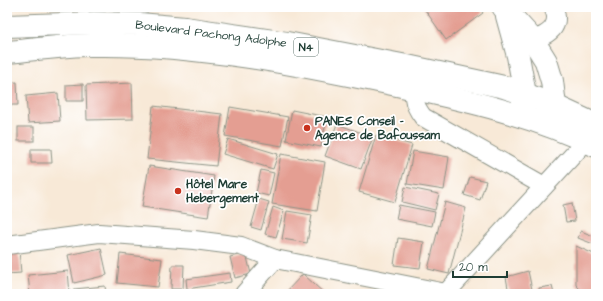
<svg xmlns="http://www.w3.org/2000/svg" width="603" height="301" viewBox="0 0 603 301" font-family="'Architects Daughter',sans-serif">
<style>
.building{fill:#e49e92}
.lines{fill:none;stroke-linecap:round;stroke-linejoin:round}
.minor-casing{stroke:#8c9386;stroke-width:20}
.tertiary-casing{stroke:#8c9386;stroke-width:24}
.trunk-casing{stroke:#8c9386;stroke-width:24}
.minor{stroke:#fff;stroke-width:18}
.tertiary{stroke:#fff;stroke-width:22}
.trunk{stroke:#fff;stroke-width:22}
.poi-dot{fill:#c8321e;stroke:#fff;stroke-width:1.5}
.labels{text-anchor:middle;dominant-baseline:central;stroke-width:3.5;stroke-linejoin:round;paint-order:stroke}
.shield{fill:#fff;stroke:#627771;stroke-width:1}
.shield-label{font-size:11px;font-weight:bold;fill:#1f3d34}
.street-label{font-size:12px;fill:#1f3d34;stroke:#fff}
.poi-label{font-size:12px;font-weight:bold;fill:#1f3d34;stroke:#fff;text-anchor:start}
</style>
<rect width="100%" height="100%" fill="#fff"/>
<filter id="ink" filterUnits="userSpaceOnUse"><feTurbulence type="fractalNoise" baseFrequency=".025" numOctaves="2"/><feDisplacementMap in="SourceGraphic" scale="8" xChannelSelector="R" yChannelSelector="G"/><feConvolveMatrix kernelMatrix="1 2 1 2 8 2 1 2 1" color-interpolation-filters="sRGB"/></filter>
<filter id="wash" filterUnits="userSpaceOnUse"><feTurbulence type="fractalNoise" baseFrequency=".012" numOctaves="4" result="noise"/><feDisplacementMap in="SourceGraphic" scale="16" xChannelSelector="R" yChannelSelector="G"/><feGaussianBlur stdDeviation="0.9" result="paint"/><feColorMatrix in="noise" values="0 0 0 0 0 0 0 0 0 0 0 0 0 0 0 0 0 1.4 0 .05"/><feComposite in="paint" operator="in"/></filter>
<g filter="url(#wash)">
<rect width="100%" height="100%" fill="#f8e9d7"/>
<g id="blocks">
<!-- building -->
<g class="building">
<polygon points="423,7 479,7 483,13 446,40"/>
<polygon points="17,82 18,105 7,105 7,83"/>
<polygon points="132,83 133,119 87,120 86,85"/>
<polygon points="83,84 83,101 66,101 66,85"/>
<polygon points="58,93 60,121 28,123 26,96"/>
<polygon points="153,106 222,114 216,166 147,159"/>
<polygon points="230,107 288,117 282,146 225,136"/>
<polygon points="292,110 327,117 321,147 286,140"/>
<polygon points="337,124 373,137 361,169 325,156"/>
<rect x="18" y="127" width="16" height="14"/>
<polygon points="376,135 412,145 395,202 359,192"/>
<polygon points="228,139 278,154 273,169 223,154"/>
<polygon points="31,149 51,149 52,163 31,163"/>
<polygon points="413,151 449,157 444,190 407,184"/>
<polygon points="281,154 325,162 317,211 272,204"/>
<polygon points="149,166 214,176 208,217 142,207"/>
<polygon points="261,170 274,173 269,196 256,193"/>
<polygon points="470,177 486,181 480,200 464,195"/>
<polygon points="405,187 439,194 435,210 402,202"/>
<polygon points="259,199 269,202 261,230 251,227"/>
<polygon points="445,202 466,208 449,274 428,269"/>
<polygon points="572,203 575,221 566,222 563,205"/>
<polygon points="399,205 435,212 432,226 396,219"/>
<polygon points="273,207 284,211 276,237 265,234"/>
<polygon points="287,211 312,215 307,243 282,239"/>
<polygon points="581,231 596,237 596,245 578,238"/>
<polygon points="398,238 424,242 420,268 394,265"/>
<polygon points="576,246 596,255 596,294 585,294 576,285"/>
<polygon points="101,248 107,275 74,283 68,255"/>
<polygon points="19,250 21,273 7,274 7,252"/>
<polygon points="246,253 251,274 235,278 230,257"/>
<polygon points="120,254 162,259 158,287 117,283"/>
<polygon points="172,265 184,265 183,289 171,289"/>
<polygon points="68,271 70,294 30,294 28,275"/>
<polygon points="528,271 533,294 509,294 506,277"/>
<polygon points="230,273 231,282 187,289 186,279"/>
<polygon points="303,274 325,294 284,294"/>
<polygon points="105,286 106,294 75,294 74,289"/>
<polygon points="552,286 554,294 540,294 539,288"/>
</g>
</g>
</g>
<g filter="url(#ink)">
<use href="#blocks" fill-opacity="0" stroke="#8c9386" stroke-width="1"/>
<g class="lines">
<defs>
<g id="minor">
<path d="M 520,43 C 533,40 557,35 556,17 C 556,13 554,10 553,7"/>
<path d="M 417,76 C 412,93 412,103 423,117 L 544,186"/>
<polyline points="7,245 99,233 194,240 241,246 275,259 446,293"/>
<polyline points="244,294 275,259"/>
<polyline points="445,294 586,141 593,130"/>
</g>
<g id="tertiary">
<polyline points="503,7 533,40 546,61 552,81 555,106 549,122"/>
<polyline points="507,16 518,56 525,94 521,111"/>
</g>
<g id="trunk">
<polyline points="7,26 94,23 139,24 185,28 287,43 407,66 504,87 525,94 555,106 596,125"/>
<path d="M 7,52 C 35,50 63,45 91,45 C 195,43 296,64 397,85 C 465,100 534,115 596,146"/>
</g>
</defs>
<!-- minor casing -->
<use href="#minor" class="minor-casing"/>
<!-- tertiary casing -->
<use href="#tertiary" class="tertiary-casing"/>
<!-- trunk casing -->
<use href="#trunk" class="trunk-casing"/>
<!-- minor -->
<use href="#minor" class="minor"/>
<!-- tertiary -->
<use href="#tertiary" class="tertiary"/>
<!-- trunk -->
<use href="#trunk" class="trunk"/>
</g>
</g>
<!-- markers -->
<g class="poi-dot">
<circle cx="307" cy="128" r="4"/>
<circle cx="178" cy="191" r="4"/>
</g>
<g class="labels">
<!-- shield labels -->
<rect class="shield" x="294" y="38" width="24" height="18" rx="3"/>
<g class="shield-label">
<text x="306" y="47">N4</text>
</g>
<!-- street labels -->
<g class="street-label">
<text transform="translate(211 34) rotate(7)">Boulevard Pachong Adolphe</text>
</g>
<!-- poi labels -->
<g class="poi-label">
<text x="315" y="121">PANES Conseil -<tspan x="315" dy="14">Agence de Bafoussam</tspan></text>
<text x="186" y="184">Hôtel Mare<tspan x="186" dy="14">Hebergement</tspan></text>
</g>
</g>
<!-- margin -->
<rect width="603" height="301" fill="none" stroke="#fff" stroke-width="24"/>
<!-- scale -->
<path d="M453 271v6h54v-6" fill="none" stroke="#1f3d34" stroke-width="2"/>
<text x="459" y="271" font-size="12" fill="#1f3d34" stroke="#ffffff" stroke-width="3" paint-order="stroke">20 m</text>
</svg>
